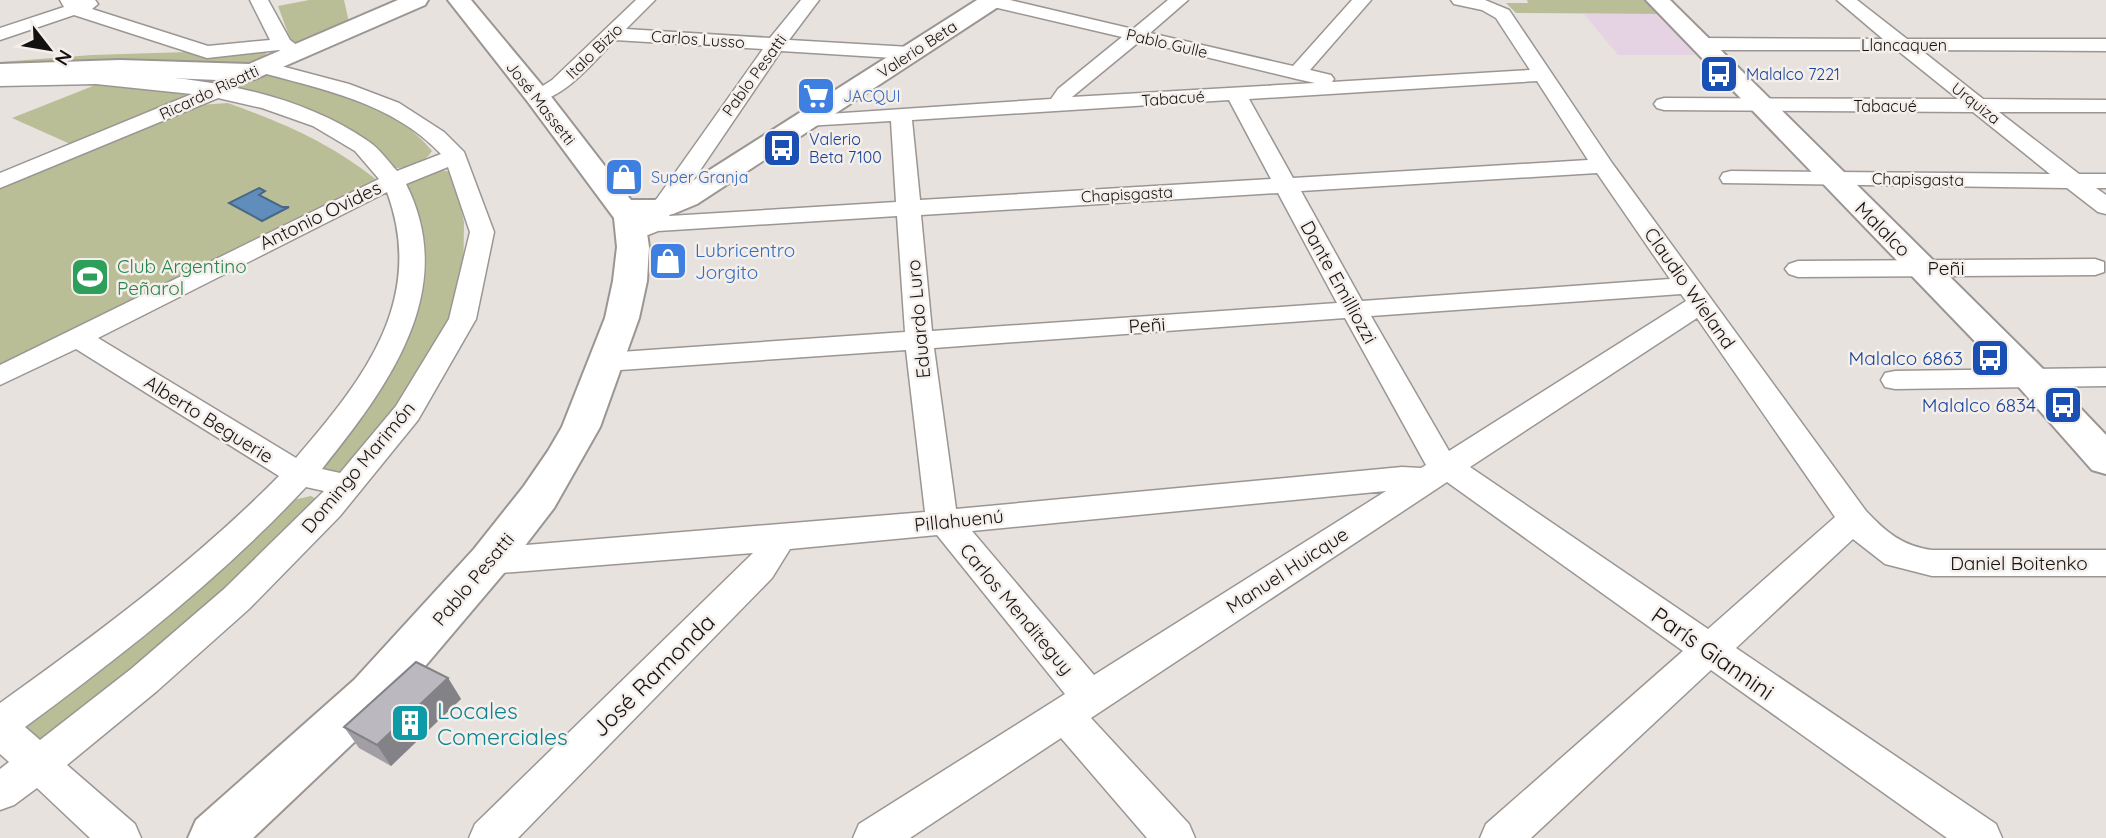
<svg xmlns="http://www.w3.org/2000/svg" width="2106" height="838" viewBox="0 0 2106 838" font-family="Quicksand,sans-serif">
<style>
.education{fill:#e5d3e3}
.green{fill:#b9be96}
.water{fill:#608dbb;stroke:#496888;stroke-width:2}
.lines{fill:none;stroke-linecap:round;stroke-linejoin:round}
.minor-casing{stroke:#9b9693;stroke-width:3}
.major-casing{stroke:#9b9693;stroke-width:4}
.minor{fill:#fff;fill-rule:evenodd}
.major{fill:#fff;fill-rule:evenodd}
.wall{fill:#a19fa4}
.shaded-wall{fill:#838286}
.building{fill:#bbb9bf;stroke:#838286;stroke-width:2}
.labels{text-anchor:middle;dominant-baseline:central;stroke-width:5;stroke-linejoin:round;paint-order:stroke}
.far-street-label{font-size:16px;fill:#141211;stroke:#f5efec}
.far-transit-label{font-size:16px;fill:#164399;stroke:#f5efec;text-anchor:start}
.far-shop-label{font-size:16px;fill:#366cbe;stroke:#f5efec;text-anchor:start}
.street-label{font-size:19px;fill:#141211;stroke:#f5efec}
.shop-label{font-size:19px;fill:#366cbe;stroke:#f5efec;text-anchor:start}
.leisure-label{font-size:19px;fill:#27864d;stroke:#f5efec;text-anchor:start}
.transit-label{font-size:19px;fill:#164399;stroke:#f5efec;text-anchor:end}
.near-street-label{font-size:23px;fill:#141211;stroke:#f5efec}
.near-culture-label{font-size:23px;fill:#0d838f;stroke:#f5efec;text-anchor:start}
</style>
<rect width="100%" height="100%" fill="#e8e2de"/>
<!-- education -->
<polygon class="education" points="1584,14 1657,14 1696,55 1618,55"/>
<!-- green -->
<g class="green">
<polygon points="309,0 344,0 349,22 305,44 292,44 278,6"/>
<polygon points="1527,0 1649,0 1663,14 1516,13 1506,3 1528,3"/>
<polygon points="265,51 270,60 252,67 0,71 0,62 92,55 187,52 197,55"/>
<path d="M 260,75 C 313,76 399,108 432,151 C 424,164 407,169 392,168 L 373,151 L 236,89 L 243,82 Z"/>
<polygon points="98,84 184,94 188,101 77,147 12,118"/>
<path d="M 228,103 C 288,125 326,141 377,180 L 0,367 L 0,188 L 199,105 Z"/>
<polygon points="439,169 453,173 464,222 463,288 452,316 410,393 346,474 322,470 369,410 401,351 408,194 405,180"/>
<polygon points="311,496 318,500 311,516 55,736 39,740 26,729 29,722 293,500"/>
</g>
<!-- water -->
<polygon class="water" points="259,188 265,191 259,195 282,207 289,207 262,221 229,203"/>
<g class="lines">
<defs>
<g id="minor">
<polygon points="60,0 95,0 98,4 92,9 208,46 270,40 250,0 268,0 290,40 306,52 296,58 279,50 207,58 74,15 0,40 0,28 64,7"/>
<path d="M 636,0 L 655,0 L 626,29 L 770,38 L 801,0 L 819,0 L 789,40 L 910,47 L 920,53 L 910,59 L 781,51 L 669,216 L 896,202 L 891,121 L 806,126 L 799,124 L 795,120 L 799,116 L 1051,99 L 1058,89 L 1122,37 L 981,4 L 978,0 L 1010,0 L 1133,29 L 1168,0 L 1188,0 L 1150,33 L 1293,66 L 1352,0 L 1371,0 L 1310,70 L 1331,75 L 1334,79 L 1332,82 L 1530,70 L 1496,18 L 1482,10 L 1454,4 L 1451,0 L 1485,0 L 1509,10 L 1612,163 L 1866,511 C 1886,532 1902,546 1932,550 L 2106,550 L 2106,576 L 1932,576 L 1885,564 L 1853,539 L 1736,648 L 1996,824 L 2002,838 L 1947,838 L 1711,670 L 1531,838 L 1480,838 L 1486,824 L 1683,651 L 1447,482 L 1091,718 L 1189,824 L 1195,838 L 1147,838 L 1061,738 L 910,838 L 853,838 L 859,824 L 1065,694 L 937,535 L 790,549 L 772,578 L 518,838 L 469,838 L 475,824 L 753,553 L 489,574 L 477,570 L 472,561 L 477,552 L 489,548 L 925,512 L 906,350 L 606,371 L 596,368 L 592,362 L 596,356 L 606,353 L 905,332 L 897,216 L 658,231 L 648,235 L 639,233 L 636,228 L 763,49 L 615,40 C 597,58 558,107 530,100 L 527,96 L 552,80 ZM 1140,41 L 1297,79 L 1315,83 L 1072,97 ZM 1537,81 L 1588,160 L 1293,178 L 1249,99 ZM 1229,100 L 1271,179 L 920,200 L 912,120 ZM 1597,173 L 1670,279 L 1362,301 L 1301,191 ZM 1278,193 L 1337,303 L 932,331 L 921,215 ZM 1681,294 L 1686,301 L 1449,451 L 1371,316 ZM 1345,318 L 1426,465 L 1421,468 L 1402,467 L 956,509 L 934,348 ZM 1697,318 L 1835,517 L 1708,629 L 1470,467 ZM 1386,491 L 1094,675 L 972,531 Z"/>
<polygon points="1837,0 1857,0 1907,39 2106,39 2106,51 1921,50 1983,99 2106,100 2106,112 1999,112 2079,174 2106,174 2106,188 2096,188 2106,195 2106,214 2098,212 2067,188 1723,183 1720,178 1723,173 1731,171 2050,174 1973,112 1664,110 1657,108 1654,104 1657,100 1664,98 1958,99 1897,50 1701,50 1691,44 1701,38 1883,39"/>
<path d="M 262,61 L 349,84 L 399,103 L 444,132 L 464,152 L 494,232 L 476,319 L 418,420 L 340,516 L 249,609 L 157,691 L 67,765 L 135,824 L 141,838 L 90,838 L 37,788 L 14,805 L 0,810 L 0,769 L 9,762 L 0,754 L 0,703 C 98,633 194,562 279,476 L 76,349 L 0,385 L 0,365 L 379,179 L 355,151 L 313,126 L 262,108 L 218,98 L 0,188 L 0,173 L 192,94 L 96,84 L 0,86 L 0,74 C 117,69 268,72 368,141 C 379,148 388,161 397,171 L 441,154 C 392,102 321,89 255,71 L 252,67 L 255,63 ZM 448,167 L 470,232 L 449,319 L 396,406 L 340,473 L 322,469 C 387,388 460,291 406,184 ZM 387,192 C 427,300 363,380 296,458 L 98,338 ZM 306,487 L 324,491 L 224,589 L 131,669 L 40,740 L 25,727 C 125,653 221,578 306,487 Z"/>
<polygon points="2095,259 2104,262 2104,272 2095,275 1798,277 1789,274 1785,269 1789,264 1798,261"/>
<polygon points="2106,368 2106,386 1895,389 1885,387 1881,380 1885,373 1895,371"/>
</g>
<g id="major">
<polygon points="398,0 428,0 425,5 255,79 242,81 120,76 0,80 0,64 120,60 249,64"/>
<polygon points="448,0 471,0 546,90 631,200 655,200 675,192 977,0 1004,0 1001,5 697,204 673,214 645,219 649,247 647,281 639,318 600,427 554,508 504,573 388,710 253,838 188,838 196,820 354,680 474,549 524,486 548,451 562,427 605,318 613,281 617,247 614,218 528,102"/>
<polygon points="1646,0 1670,0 2043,369 2106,435 2106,474 2092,470 2017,385"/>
</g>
</defs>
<!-- minor casing -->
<use href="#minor" class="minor-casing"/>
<!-- major casing -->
<use href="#major" class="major-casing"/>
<!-- minor -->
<use href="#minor" class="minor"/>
<!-- major -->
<use href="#major" class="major"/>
</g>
<!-- wall -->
<polygon class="wall" points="448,678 461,699 391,766 359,748 344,727"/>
<!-- shaded-wall -->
<polygon class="shaded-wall" points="448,678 461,699 391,766 377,745"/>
<!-- building -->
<polygon class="building" points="416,662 448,678 377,745 344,727"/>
<!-- icons -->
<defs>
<symbol id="bus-square" viewBox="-11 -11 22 22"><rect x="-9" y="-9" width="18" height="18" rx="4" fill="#1a4fb4" stroke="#f5efec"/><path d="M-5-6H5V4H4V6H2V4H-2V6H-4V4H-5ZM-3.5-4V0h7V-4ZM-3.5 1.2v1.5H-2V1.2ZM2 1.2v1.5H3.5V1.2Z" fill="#fff"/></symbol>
<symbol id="supermarket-square" viewBox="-11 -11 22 22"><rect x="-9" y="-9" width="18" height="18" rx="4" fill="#3f7fe0" stroke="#f5efec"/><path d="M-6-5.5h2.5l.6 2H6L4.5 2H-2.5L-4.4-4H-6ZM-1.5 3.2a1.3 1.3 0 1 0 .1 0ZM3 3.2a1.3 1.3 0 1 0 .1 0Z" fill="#fff"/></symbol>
<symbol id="shop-square" viewBox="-11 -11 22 22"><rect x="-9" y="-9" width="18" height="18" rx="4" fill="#3f7fe0" stroke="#f5efec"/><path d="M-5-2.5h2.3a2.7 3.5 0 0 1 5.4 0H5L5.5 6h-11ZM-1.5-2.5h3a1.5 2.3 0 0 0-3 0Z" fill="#fff"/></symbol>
<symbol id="stadium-square" viewBox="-11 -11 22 22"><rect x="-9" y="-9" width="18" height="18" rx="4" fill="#2e9e5b" stroke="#f5efec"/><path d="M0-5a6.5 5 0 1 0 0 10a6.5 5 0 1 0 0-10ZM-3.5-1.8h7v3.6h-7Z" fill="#fff"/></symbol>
<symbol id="building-square" viewBox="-11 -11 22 22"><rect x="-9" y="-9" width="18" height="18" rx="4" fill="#0f9aa8" stroke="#f5efec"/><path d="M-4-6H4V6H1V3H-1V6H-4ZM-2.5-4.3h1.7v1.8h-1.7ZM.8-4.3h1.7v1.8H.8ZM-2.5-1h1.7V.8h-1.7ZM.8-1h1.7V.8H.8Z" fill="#fff"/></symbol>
</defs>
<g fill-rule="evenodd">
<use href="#bus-square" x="1697" y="52" width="44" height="44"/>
<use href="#supermarket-square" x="794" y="74" width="44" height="44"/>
<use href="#bus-square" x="760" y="126" width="44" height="44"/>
<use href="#shop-square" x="602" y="155" width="44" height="44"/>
<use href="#shop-square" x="646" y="239" width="44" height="44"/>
<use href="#stadium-square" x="68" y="255" width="44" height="44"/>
<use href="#bus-square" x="1968" y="336" width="44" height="44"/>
<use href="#bus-square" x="2041" y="383" width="44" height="44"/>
<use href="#building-square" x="388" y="701" width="44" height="44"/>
</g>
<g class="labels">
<!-- far-street labels -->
<g class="far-street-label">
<text transform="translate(698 39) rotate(4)">Carlos Lusso</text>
<text transform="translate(1167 43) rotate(13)">Pablo Gulle</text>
<text x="1904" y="45">Llancaquen</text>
<text transform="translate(917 49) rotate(-33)">Valerio Beta</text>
<text transform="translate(594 51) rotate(-44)">Italo Bizio</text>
<text transform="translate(754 75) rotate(-54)">Pablo Pesatti</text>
<text transform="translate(209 92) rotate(-25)">Ricardo Risatti</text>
<text transform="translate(1173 98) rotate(-4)">Tabacué</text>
<text transform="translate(541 103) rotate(52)">José Massetti</text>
<text transform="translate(1976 103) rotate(38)">Urquiza</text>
<text x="1885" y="106">Tabacué</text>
<text transform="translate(1918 179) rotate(1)">Chapisgasta</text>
<text transform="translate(1127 194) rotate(-3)">Chapisgasta</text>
</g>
<!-- far-transit labels -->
<g class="far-transit-label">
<text x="1746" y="74">Malalco 7221</text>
<text x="809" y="139">Valerio<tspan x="809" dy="18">Beta 7100</tspan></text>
</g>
<!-- far-shop labels -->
<g class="far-shop-label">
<text x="843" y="96">JACQUI</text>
<text x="651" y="177">Super Granja</text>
</g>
<!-- street labels -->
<g class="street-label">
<text transform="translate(320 215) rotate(-26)">Antonio Ovides</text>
<text transform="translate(1883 229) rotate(45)">Malalco</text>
<text x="1946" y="268">Peñi</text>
<text transform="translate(1339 282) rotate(61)">Dante Emilliozzi</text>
<text transform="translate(1690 288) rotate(55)">Claudio Wieland</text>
<text transform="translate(918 319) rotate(-95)">Eduardo Luro</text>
<text transform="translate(1147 325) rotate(-4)">Peñi</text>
<text transform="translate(209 419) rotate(32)">Alberto Beguerie</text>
<text transform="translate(358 467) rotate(-50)">Domingo Marimón</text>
<text transform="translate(959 520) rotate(-6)">Pillahuenú</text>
<text x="2019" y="563">Daniel Boitenko</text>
<text transform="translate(1287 570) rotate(-33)">Manuel Huicque</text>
<text transform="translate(473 579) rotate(-50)">Pablo Pesatti</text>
<text transform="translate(1017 609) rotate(50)">Carlos Menditeguy</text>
</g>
<!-- shop labels -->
<g class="shop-label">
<text x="695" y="250">Lubricentro<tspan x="695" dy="22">Jorgito</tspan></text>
</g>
<!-- leisure labels -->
<g class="leisure-label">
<text x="117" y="266">Club Argentino<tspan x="117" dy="22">Peñarol</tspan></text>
</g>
<!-- transit labels -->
<g class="transit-label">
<text x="1963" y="358">Malalco 6863</text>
<text x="2036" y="405">Malalco 6834</text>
</g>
<!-- near-street labels -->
<g class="near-street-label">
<text transform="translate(1713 653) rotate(35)">París Giannini</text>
<text transform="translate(653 675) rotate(-45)">José Ramonda</text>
</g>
<!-- near-culture labels -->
<g class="near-culture-label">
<text x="437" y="710">Locales<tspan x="437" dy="26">Comerciales</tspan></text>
</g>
</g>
<!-- north arrow -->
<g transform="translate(49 49) rotate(121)" stroke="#f5efec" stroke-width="5" paint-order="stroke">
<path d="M0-5L12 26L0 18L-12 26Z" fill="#141211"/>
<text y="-10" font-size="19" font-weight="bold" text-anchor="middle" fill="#141211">N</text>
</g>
</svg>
